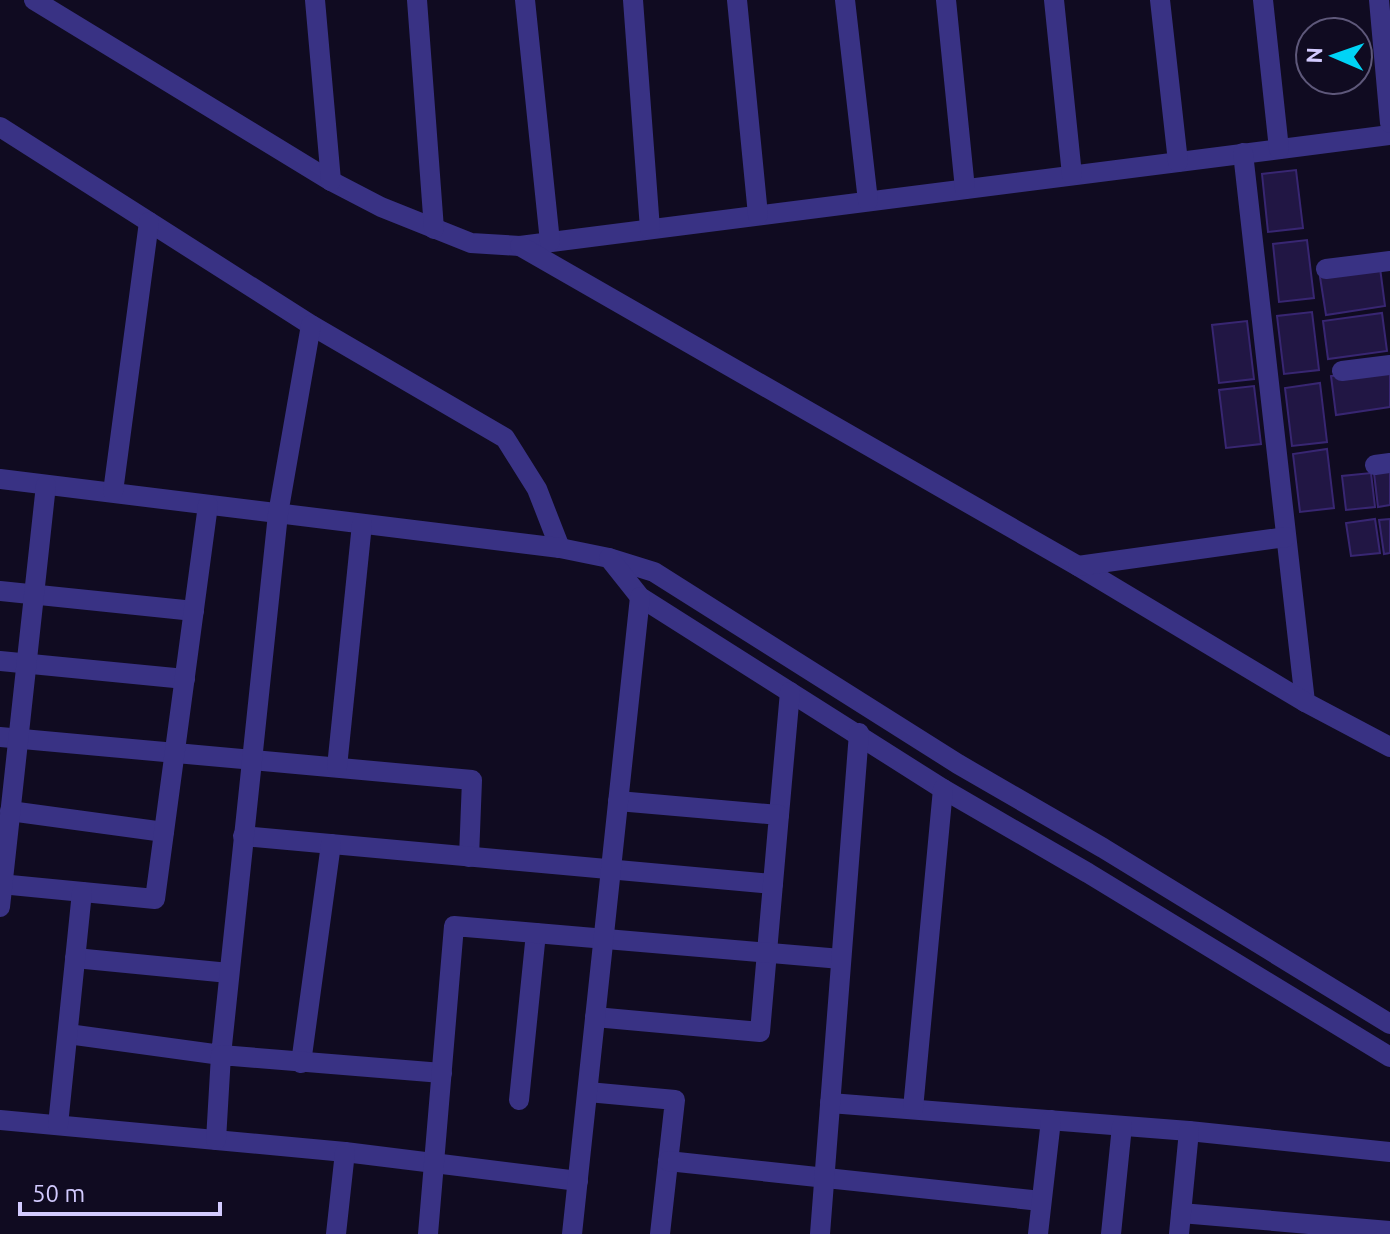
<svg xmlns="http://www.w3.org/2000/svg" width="1390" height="1234" viewBox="0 0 1390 1234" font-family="Ubuntu,sans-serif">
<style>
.building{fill:#211644;stroke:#382672;stroke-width:2}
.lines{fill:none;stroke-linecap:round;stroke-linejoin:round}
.minor{stroke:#393284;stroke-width:20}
</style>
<rect width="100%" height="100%" fill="#100b21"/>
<!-- building -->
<g class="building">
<polygon points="1296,170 1303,228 1268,232 1262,174"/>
<polygon points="1307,240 1314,298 1279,302 1273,244"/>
<polygon points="1380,268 1385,306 1326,315 1320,277"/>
<polygon points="1312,312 1319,370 1284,374 1277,316"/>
<polygon points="1382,313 1387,351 1328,359 1323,321"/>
<polygon points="1247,321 1254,379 1219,383 1212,325"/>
<polygon points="1390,368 1390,407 1336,415 1331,376"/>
<polygon points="1320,383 1327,442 1292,446 1285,388"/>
<polygon points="1254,386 1261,444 1226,448 1219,390"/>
<polygon points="1327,449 1334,508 1300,512 1293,454"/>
<polygon points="1390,471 1390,505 1378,507 1374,473"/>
<polygon points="1371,473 1375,507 1346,510 1342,476"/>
<polygon points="1375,519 1380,553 1351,556 1346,523"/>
<polygon points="1390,519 1390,553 1384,554 1379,520"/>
</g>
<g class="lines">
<!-- minor -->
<g class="minor">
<polyline points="34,0 331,181 381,207 471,243 520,246 1390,135"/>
<polyline points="315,0 331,181"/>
<polyline points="417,0 434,229"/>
<polyline points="525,0 550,242"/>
<polyline points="633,0 650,229"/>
<polyline points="737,0 758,215"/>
<polyline points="845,0 868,201"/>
<polyline points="946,0 965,189"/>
<polyline points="1054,0 1072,175"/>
<polyline points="1160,0 1178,162"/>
<polyline points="1263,0 1279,149"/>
<polyline points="1379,0 1390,123"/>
<polyline points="0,127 311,325 505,438 537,489 560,548"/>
<polyline points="1243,153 1305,702"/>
<polyline points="520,246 1078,566 1305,702 1390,747"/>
<polyline points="1326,269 1390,261"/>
<polyline points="1342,371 1390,365"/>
<polyline points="1375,465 1390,463"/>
<polyline points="0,479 560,548 609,558 654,572 958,764 1103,848 1390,1024"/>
<polyline points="113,492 149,222"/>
<polyline points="609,558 640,597 943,789 1088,873 1390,1057"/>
<polyline points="1078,566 1286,537"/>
<polyline points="0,591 194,611"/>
<polyline points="0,661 185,679"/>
<polyline points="0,737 472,780 469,857"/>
<polyline points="337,767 362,524"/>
<polyline points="10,811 164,832"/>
<polyline points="779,815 790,692"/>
<polyline points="243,836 773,884"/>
<polyline points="0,884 155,899 208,505"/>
<polyline points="0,907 46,485"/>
<polyline points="75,958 229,973"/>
<polyline points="595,1017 760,1032 779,815 618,801"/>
<polyline points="68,1034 221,1055 278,514 311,325"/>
<polyline points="301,1063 331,844"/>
<polyline points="588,1092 675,1100 660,1234"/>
<polyline points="519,1100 536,933"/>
<polyline points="830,1103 1189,1131 1390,1152"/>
<polyline points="913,1109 943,789"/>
<polyline points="0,1120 345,1152 578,1181"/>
<polyline points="58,1125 82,892"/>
<polyline points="216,1140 221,1055 442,1073"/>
<polyline points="668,1161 1041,1201"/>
<polyline points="1181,1213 1390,1231"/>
<polyline points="336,1234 345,1152"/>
<polyline points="428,1234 454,926 841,959"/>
<polyline points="572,1234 640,597"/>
<polyline points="820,1234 859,733"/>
<polyline points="1038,1234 1051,1120"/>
<polyline points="1111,1234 1122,1126"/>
<polyline points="1179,1234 1189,1131"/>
</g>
</g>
<!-- north arrow -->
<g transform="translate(1334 56) rotate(272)"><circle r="38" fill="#100b21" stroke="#5e587a" stroke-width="2"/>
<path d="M0-6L14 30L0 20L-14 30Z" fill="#00d4f6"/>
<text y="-12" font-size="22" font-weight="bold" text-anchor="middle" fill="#d3cbff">N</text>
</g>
<!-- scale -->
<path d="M20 1202v12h200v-12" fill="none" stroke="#d3cbff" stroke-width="4"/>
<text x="32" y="1202" font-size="24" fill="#d3cbff" stroke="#100b21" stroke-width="6" paint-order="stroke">50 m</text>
</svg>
